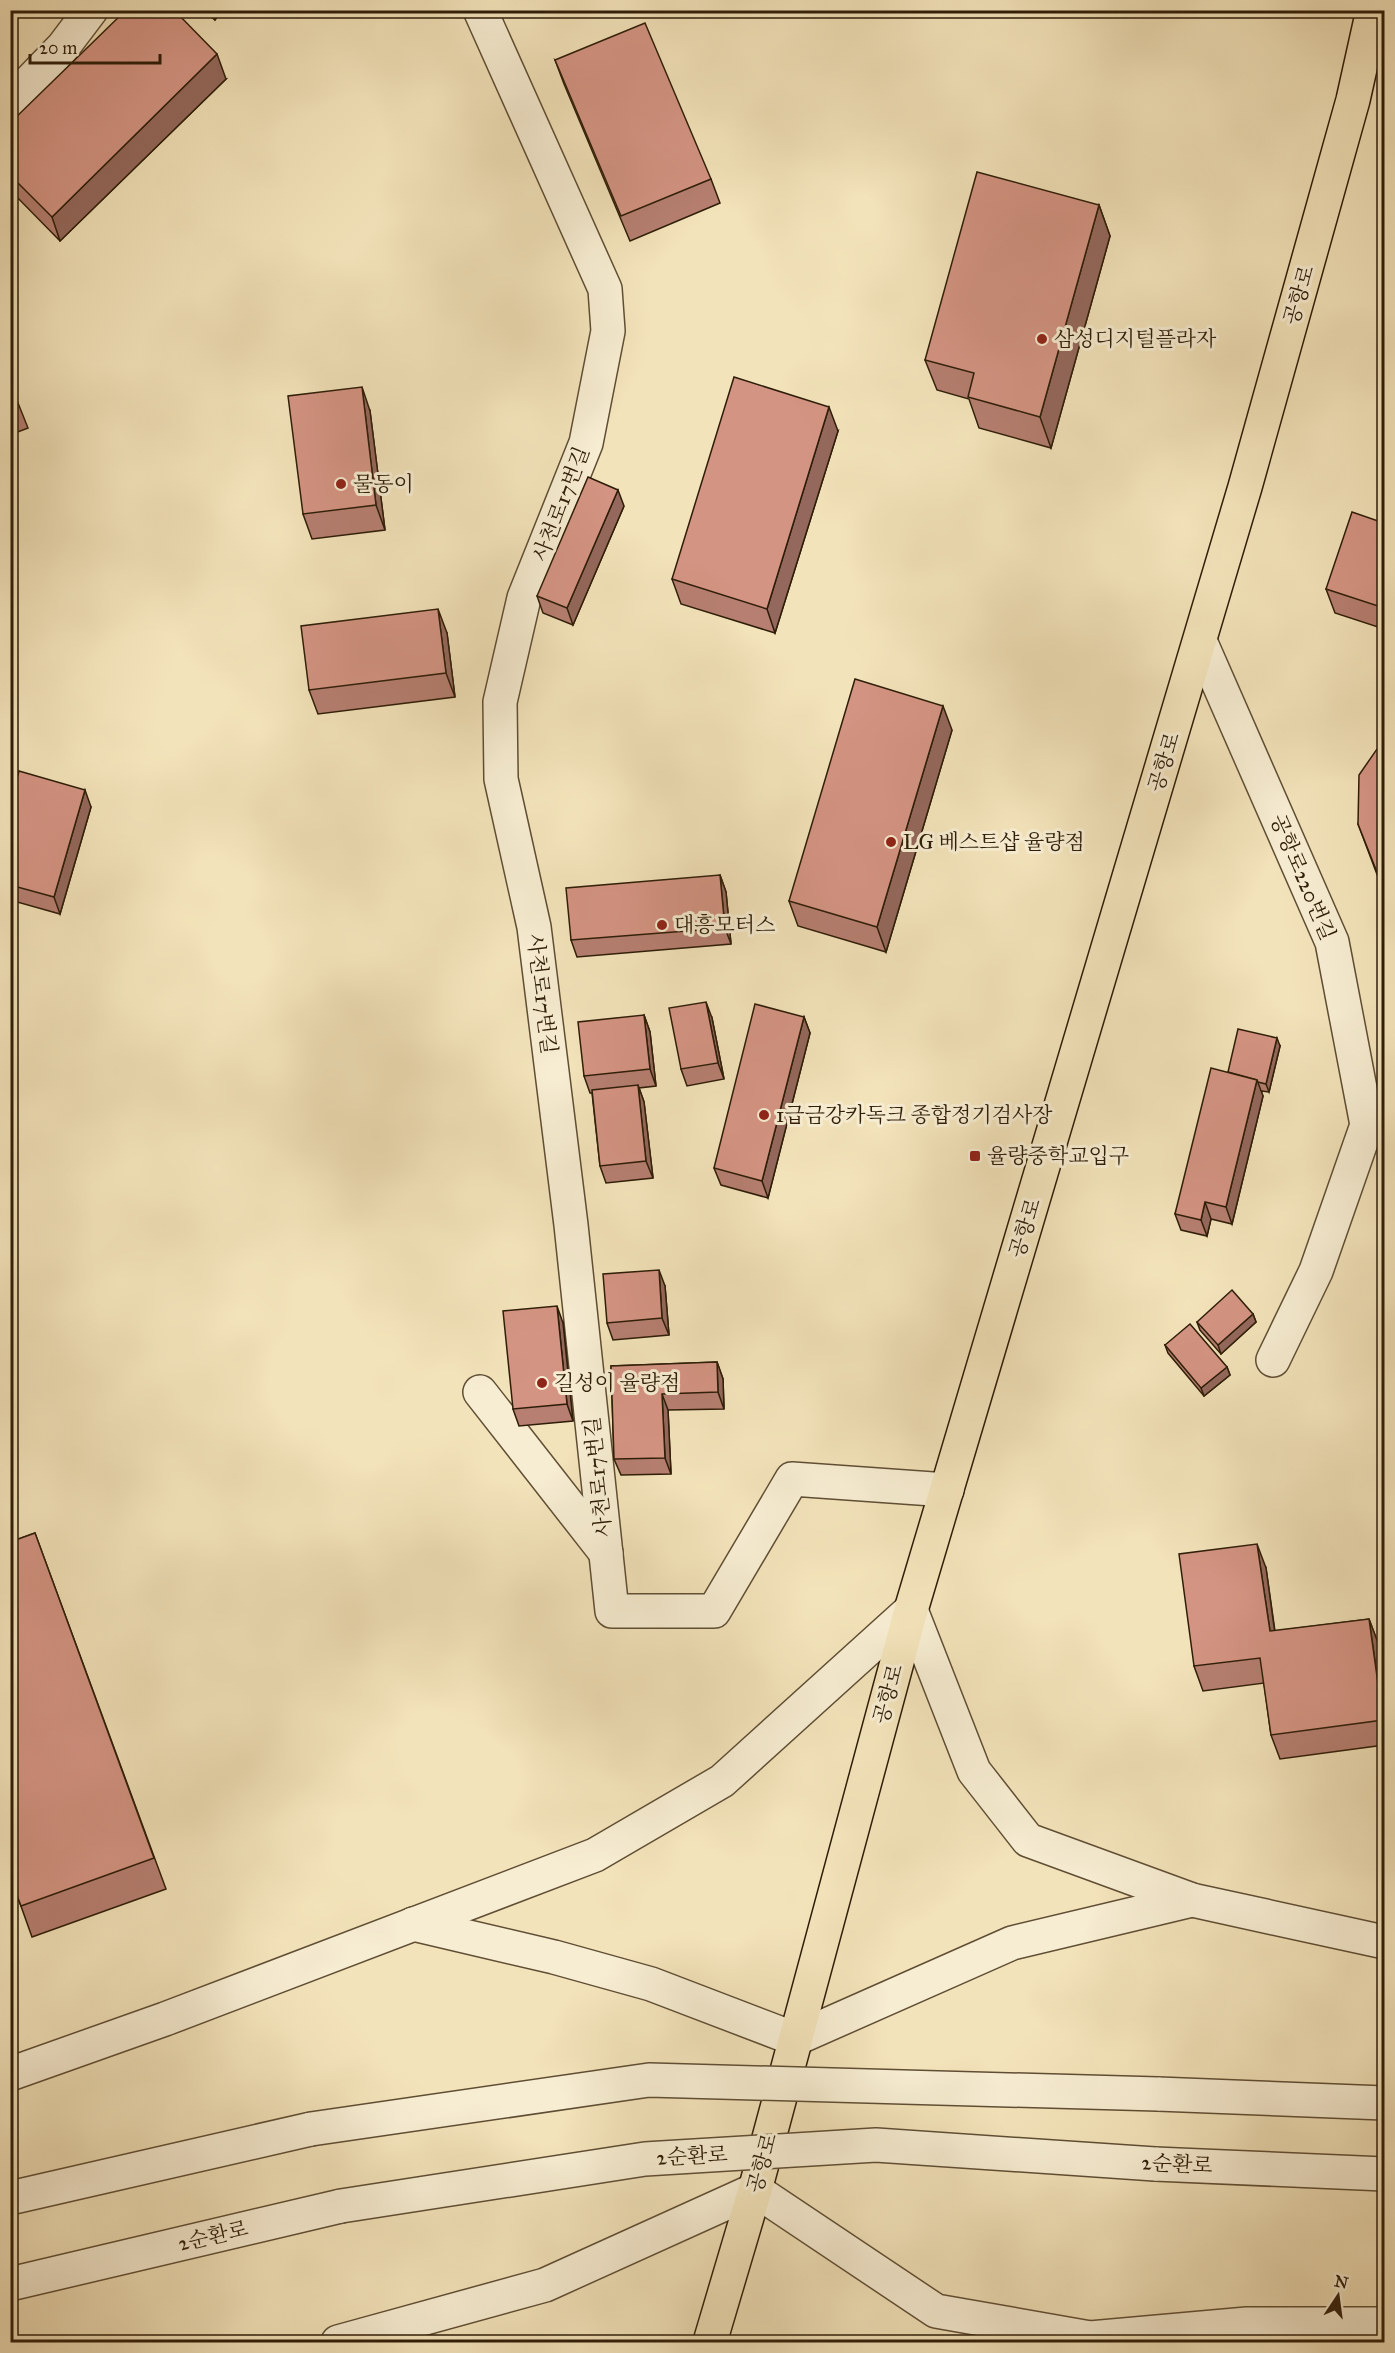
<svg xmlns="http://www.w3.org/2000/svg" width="1395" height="2353" viewBox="0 0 1395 2353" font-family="'IM FELL Great Primer','Noto Serif KR',serif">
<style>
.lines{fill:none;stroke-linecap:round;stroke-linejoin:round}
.minor-casing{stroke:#5f4e34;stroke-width:36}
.major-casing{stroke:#2e1d08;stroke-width:36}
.minor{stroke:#f7edd2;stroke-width:33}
.major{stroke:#f3e3ba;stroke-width:33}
.minor-bridge-casing{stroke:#5f4e34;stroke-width:36;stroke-linecap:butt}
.minor-bridge{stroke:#f7edd2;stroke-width:33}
.wall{fill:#b67f71;stroke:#2e1d08;stroke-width:1.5}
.shaded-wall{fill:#94685c;stroke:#2e1d08;stroke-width:1.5}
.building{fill:#d49483;stroke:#2e1d08;stroke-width:1.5}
.poi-dot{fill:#8f2418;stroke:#f7edd2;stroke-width:2}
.labels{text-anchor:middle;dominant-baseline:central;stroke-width:6;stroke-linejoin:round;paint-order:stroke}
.street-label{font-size:21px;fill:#2e1d08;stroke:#f7edd2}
.poi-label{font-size:21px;fill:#2e1d08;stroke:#f7edd2;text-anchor:start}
</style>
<rect width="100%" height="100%" fill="#f3e3ba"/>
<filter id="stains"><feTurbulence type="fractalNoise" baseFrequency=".00333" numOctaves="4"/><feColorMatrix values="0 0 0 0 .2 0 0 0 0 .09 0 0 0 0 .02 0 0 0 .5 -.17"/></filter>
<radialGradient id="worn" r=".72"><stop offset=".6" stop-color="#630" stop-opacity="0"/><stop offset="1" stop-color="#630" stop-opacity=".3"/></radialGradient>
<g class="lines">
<defs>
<g id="minor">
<polyline points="480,10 605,289 608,331 586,443 524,598 500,702 501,779 534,927 571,1225 612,1611 714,1611 792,1479 947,1490"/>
<polyline points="10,102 63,47 91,10"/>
<polyline points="1200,641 1332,942 1367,1125 1316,1271 1273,1360"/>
<polyline points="480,1392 606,1553"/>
<polyline points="413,1924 554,1957 651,1984 795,2039 1012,1943 1192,1900"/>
<polyline points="10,2074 165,2019 595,1855 722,1781 911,1610 974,1771 1028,1840 1192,1900 1384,1942"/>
<polyline points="1158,2094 1384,2103"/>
<polyline points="1155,2164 1384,2174"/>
<polyline points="10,2198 311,2129"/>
<polyline points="10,2284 341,2206"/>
<polyline points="338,2342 545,2285 755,2190 936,2311 1090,2338 1247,2324 1384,2324"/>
</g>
<polyline id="major" points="710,2342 755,2190 911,1610 1245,487 1353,100 1373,10"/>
</defs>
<!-- minor casing -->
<use href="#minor" class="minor-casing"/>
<!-- major casing -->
<use href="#major" class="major-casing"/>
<!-- minor -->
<use href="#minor" class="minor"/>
<!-- major -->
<use href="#major" class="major"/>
<defs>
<g id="minor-bridge">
<polyline points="311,2129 649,2080 1158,2094"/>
<polyline points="341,2206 645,2159 876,2145 1155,2164"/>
</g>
</defs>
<!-- minor-bridge casing -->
<use href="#minor-bridge" class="minor-bridge-casing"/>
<!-- minor-bridge -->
<use href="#minor-bridge" class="minor-bridge"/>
</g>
<!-- wall -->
<g class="wall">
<polygon points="202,10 222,10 215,20"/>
<polygon points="555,60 711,179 720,203 630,241 564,84"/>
<polygon points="226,79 60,241 10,190 10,123"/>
<polygon points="1099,205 1110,236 1051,448 979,428 969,399 937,390 925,360"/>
<polygon points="10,383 28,428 10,435"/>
<polygon points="370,411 385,530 312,539 303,514"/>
<polygon points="838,431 775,633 681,604 672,579"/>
<polygon points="624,506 573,625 543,613 537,596"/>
<polygon points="1384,523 1384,629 1335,613 1326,589"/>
<polygon points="447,633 455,697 318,714 309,690"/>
<polygon points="952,730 886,952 798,926 789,901"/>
<polygon points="1384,746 1384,893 1358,824"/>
<polygon points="10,803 91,807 60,914 10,900"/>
<polygon points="720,875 726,892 731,944 577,957 571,940"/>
<polygon points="644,1015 650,1032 656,1086 639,1088 644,1102 653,1178 606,1183 600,1166 592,1093 590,1093 584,1076"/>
<polygon points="804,1017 810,1033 768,1198 721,1185 714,1168"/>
<polygon points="712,1018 724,1079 687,1086 681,1069"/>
<polygon points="1280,1046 1269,1092 1261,1091 1263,1096 1232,1224 1211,1219 1207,1236 1181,1230 1175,1214 1228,1072"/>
<polygon points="665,1286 669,1335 613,1340 607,1323"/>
<polygon points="1253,1314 1256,1322 1221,1354 1200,1330 1197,1322"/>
<polygon points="563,1323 573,1421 519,1426 513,1409"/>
<polygon points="1165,1345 1227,1367 1230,1375 1204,1396 1168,1353"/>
<polygon points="717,1362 723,1379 724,1409 668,1410 671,1474 621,1475 614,1459 611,1366"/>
<polygon points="35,1533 166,1889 32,1937 17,1895 10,1897 10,1542"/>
<polygon points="1266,1568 1275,1631 1369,1619 1378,1643 1384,1691 1384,1745 1280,1759 1271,1735 1264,1683 1203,1691 1194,1666"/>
</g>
<!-- shaded-wall -->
<g class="shaded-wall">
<polygon points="211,10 222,10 215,20"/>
<polygon points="217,54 226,79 60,241 52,217"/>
<polygon points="1099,205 1110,236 1051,448 1040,417"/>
<polygon points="362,387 370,411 385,530 376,505"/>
<polygon points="829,407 838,431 775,633 767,609"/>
<polygon points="618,490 624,506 573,625 567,608"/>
<polygon points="438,609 447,633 455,697 446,673"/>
<polygon points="943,706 952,730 886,952 877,927"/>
<polygon points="85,790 91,807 60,914 54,897"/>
<polygon points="720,875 726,892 731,944 725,928"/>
<polygon points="706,1002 712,1018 724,1079 718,1063"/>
<polygon points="644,1015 650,1032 656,1086 650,1069"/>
<polygon points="804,1017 810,1033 768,1198 762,1181"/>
<polygon points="1277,1038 1280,1046 1269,1092 1266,1084"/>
<polygon points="1257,1080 1263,1096 1232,1224 1226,1207"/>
<polygon points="638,1085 644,1102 653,1178 646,1161"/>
<polygon points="1205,1202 1211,1219 1207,1236 1201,1220"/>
<polygon points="659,1270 665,1286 669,1335 662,1318"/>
<polygon points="557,1306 563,1323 573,1421 567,1404"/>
<polygon points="1253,1314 1256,1322 1221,1354 1218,1345"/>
<polygon points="717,1362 723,1379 724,1409 718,1392"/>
<polygon points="1227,1367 1230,1375 1204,1396 1201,1388"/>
<polygon points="662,1394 668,1410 671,1474 665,1458"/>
<polygon points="1257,1544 1266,1568 1278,1656 1270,1631"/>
<polygon points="1369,1619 1378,1643 1384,1691 1384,1723"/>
</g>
<!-- building -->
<g class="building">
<polygon points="126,10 174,10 217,54 52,217 10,175 10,123"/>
<polygon points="645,23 711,179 621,216 555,60"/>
<polygon points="977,172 1099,205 1040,417 968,397 974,373 925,360"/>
<polygon points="734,377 829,407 767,609 672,579"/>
<polygon points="10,383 16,397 10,399"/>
<polygon points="362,387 376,505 303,514 288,396"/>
<polygon points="588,477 618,490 567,608 537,596"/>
<polygon points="1352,512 1384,523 1384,608 1326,589"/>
<polygon points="438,609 446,673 309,690 301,626"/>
<polygon points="855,679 943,706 877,927 789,901"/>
<polygon points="1384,746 1384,890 1358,824 1359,775 1377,749"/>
<polygon points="19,771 85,790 54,897 10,885 10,803"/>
<polygon points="720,875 725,928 571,940 566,888"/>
<polygon points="706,1002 718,1063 681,1069 669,1008"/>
<polygon points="755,1004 804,1017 762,1181 714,1168"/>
<polygon points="644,1015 650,1069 584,1076 578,1022"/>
<polygon points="1238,1029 1277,1038 1266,1084 1258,1082 1257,1080 1228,1072"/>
<polygon points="1211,1068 1257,1080 1226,1207 1205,1202 1201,1220 1175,1214"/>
<polygon points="638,1085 646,1161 600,1166 592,1090"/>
<polygon points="659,1270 662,1318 607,1323 603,1274"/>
<polygon points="1232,1290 1253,1314 1218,1345 1197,1322"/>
<polygon points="557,1306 567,1404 513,1409 503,1311"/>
<polygon points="1190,1324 1227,1367 1201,1388 1165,1345"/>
<polygon points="717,1362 718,1392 662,1394 665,1458 614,1459 611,1366"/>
<polygon points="35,1533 154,1858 21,1906 10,1877 10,1542"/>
<polygon points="1257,1544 1270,1631 1369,1619 1383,1720 1271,1735 1260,1658 1194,1666 1179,1554"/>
<polygon points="1382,1761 1384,1761 1384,1777"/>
</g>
<!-- markers -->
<g class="poi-dot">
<circle cx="1042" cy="339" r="6"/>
<circle cx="341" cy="484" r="6"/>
<circle cx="891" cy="842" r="6"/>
<circle cx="662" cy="925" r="6"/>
<circle cx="764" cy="1115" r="6"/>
<rect x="969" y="1150" width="12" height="12" rx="3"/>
<circle cx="542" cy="1383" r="6"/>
</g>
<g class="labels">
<!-- street labels -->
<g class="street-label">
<text transform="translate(1299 295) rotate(-74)">공항로</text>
<text transform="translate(561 504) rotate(-69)">사천로17번길</text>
<text transform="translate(1164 762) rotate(-73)">공항로</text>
<text transform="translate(1303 877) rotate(67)">공항로220번길</text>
<text transform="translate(542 994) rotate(83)">사천로17번길</text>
<text transform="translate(1025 1228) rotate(-73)">공항로</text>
<text transform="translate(598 1477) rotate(-96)">사천로17번길</text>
<text transform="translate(888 1694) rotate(-75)">공항로</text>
<text transform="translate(692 2156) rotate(-3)">2순환로</text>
<text transform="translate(762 2163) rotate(-75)">공항로</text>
<text transform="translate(1177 2164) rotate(3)">2순환로</text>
<text transform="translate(213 2236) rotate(-13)">2순환로</text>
</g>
<!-- poi labels -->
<g class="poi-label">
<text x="1054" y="339">삼성디지털플라자</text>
<text x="353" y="484">물동이</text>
<text x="903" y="842">LG 베스트샵 율량점</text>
<text x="674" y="925">대흥모터스</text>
<text x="776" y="1115">1급금강카독크 종합정기검사장</text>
<text x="987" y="1156">율량중학교입구</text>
<text x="554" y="1383">길성이 율량점</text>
</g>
</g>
<!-- margin -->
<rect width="1395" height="2353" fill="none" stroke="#f3e3ba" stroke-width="36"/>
<rect x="12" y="12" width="1371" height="2329" fill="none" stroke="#2e1d08" stroke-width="3"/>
<rect x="18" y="18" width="1359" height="2317" fill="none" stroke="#2e1d08" stroke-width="1.5"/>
<!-- north arrow -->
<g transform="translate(1338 2296) rotate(13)" stroke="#f7edd2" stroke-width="4.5" paint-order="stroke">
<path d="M0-4.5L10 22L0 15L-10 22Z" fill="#2e1d08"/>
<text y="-9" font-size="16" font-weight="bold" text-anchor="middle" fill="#2e1d08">N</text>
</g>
<!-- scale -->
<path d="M30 54v9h130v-9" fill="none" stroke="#2e1d08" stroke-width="3"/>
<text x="39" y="54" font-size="18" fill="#2e1d08" stroke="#f7edd2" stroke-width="4.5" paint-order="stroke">20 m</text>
<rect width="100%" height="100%" filter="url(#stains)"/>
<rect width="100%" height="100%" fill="url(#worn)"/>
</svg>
